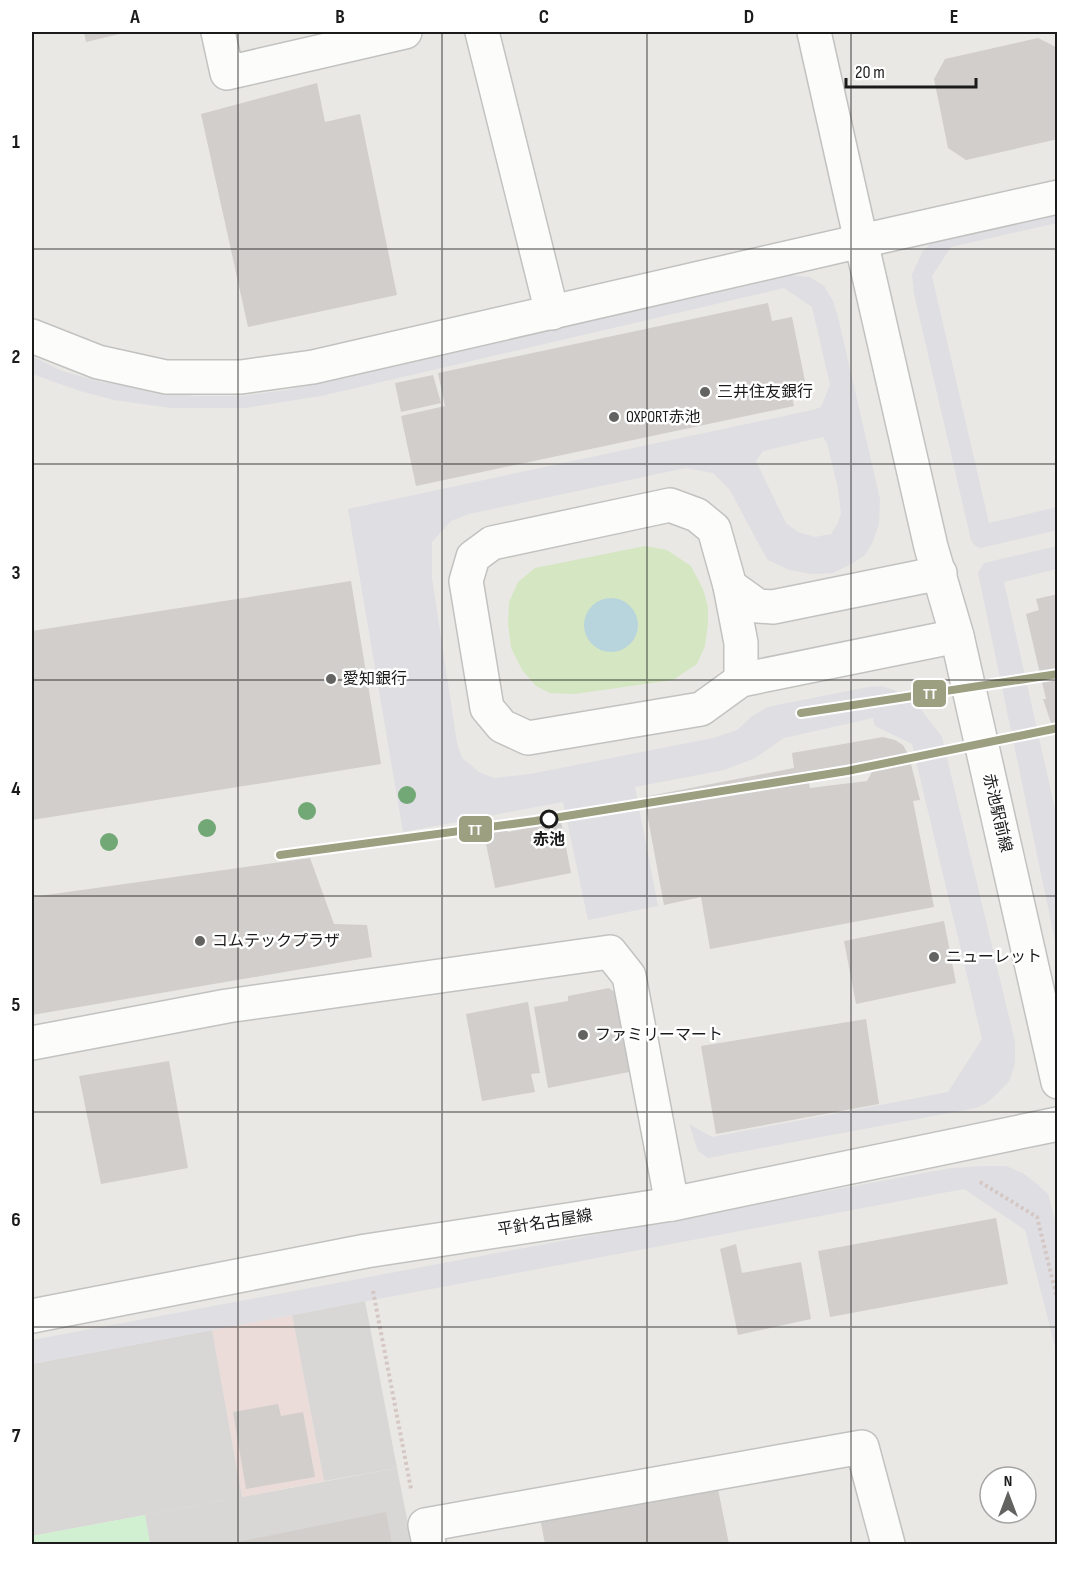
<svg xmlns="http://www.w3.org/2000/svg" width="1089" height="1576" viewBox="0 0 1089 1576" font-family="'Sofia Sans Condensed','Noto Sans JP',sans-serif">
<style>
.residential{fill:#d9d7d5}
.commercial{fill:#ecdcd9}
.religious{fill:#d8d7d5}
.grass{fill:#d5e7c2}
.park{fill:#d1f0d2}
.plaza{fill:#dfdee3;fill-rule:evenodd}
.water{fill:#b8d4dd}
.building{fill:#d1cecb;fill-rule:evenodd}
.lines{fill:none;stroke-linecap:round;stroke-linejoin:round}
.minor-casing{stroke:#c2c2c0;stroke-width:36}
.path{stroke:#d5c7c4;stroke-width:4;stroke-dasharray:3 3;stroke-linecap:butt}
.minor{stroke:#fcfcfb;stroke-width:33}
.rail-1-casing{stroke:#fff;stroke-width:12}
.rail-1{stroke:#9c9f80;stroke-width:8}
.tree{fill:#71a875}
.grid{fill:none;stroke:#1b1b1b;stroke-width:1.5;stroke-opacity:0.55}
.poi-dot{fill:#636361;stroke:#fff;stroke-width:2}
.stop-dot{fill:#fff;stroke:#1b1b1b;stroke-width:3}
.labels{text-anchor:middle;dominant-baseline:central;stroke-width:5;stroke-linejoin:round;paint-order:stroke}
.poi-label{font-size:16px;fill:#1b1b1b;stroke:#fff;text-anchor:start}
.street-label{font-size:16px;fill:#1b1b1b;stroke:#fff}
.stop-label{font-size:16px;font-weight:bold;fill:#1b1b1b;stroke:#fff}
.line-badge{stroke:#fff;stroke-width:2}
.badge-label{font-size:16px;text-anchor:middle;font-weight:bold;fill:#fff}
.neatline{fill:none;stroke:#1b1b1b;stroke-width:2}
.grid-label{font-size:20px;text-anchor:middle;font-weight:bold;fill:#1b1b1b}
</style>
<rect width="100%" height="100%" fill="#eae8e4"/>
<!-- residential -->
<polygon class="residential" points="397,1468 412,1544 150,1544 145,1515"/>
<!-- commercial -->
<polygon class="commercial" points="292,1315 324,1481 242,1497 212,1330"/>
<!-- religious -->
<g class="religious">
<polygon points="365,1301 397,1468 324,1481 292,1315"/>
<polygon points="212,1330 242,1497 32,1536 32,1364"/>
</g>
<!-- grass -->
<polygon class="grass" points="645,546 667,550 691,566 703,589 708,607 708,623 705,646 697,664 673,680 575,694 550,693 536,686 522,670 511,648 508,624 509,602 518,582 535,568"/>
<!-- park -->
<polygon class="park" points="145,1515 150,1544 32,1544 32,1536"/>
<!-- plaza -->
<g class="plaza">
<polygon points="1057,210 1057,223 951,247 932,276 989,523 1057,507 1057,530 981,548 975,546 971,540 914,294 912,275 922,252 932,242"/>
<path d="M 791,275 L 810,277 L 824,286 L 833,301 L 838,317 L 880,499 L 879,523 L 873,542 L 865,555 L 853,563 L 833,573 L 812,574 L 789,570 L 768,560 L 758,543 L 730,490 L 713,473 L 686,468 L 469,514 L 451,521 L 432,542 L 432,578 L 457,743 L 462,758 L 479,772 L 494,778 L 530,774 L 713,738 L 737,730 L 751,717 L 767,707 L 868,687 L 881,686 L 894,690 L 903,694 L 920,708 L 942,737 L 1015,1042 L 1015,1063 L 1010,1080 L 998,1093 L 987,1103 L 976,1108 L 708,1158 L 698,1151 L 689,1124 L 712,1137 L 948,1092 L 982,1039 L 912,744 L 875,726 L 873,718 L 784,738 L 755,758 L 724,770 L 635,787 L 658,906 L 588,920 L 563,802 L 403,832 L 348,509 L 812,410 L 821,407 L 830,385 L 812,307 L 784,288 L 321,396 L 245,408 L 170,408 L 114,400 L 80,391 L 32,374 L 32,356 L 62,371 L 102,382 L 194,396 L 240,396 L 286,390 L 318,383 ZM 823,437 L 827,443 L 838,489 L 841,513 L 838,523 L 831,534 L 815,537 L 798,532 L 786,523 L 756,461 L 763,451 Z"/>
<polygon points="1057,546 1057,569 1004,582 1057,818 1057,950 978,573 984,563"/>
<polygon points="982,1166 1006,1166 1023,1173 1037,1184 1048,1194 1057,1227 1057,1354 1025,1230 964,1189 32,1364 32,1340 951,1168"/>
</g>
<!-- water -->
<circle class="water" cx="611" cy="625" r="27"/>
<!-- building -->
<g class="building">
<polygon points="84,32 128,32 86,42"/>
<polygon points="1038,38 1058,48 1058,139 966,160 948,148 934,79 945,59"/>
<polygon points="317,83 325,122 360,114 397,295 248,327 201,114"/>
<polygon points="768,303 772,321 792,317 806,386 790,389 794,406 416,486 401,416 445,406 438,373"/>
<polygon points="433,375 441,403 401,412 395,383"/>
<polygon points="351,581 381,764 32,820 32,631"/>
<polygon points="1058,594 1058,725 1052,726 1043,699 1046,699 1026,614 1039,610 1036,599"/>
<path d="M 883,737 L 895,740 L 903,745 L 909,756 L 920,800 L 913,801 L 934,907 L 710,949 L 701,897 L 664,905 L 644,797 L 794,768 L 792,753 ZM 867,761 L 872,765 L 871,774 L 867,781 L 810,788 L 807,772 Z"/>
<polygon points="561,821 571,873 495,888 483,829 506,824 508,832"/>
<polygon points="310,858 334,924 367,925 372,957 32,1015 32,897"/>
<polygon points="944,921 956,983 856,1004 844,941"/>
<polygon points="609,988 618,995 629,1072 548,1088 534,1007 568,1001 568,996"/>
<polygon points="528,1002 540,1073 531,1074 535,1092 482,1101 466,1014"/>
<polygon points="866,1019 879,1104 716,1134 701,1046"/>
<polygon points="169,1061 188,1168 101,1184 79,1076"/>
<polygon points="996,1218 1008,1284 830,1317 818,1251"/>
<polygon points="736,1244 742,1273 801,1262 811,1319 738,1335 720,1249"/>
<polygon points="278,1404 281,1416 303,1412 315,1477 246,1489 233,1412"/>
<polygon points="717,1484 729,1544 545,1544 540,1518"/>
<polygon points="386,1512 392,1544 233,1544 233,1543"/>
</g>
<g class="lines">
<defs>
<g id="minor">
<polyline points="218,32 227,73 405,32"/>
<polyline points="482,32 552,313"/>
<polyline points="814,32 861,241 1058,197"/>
<polyline points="32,336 98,362 166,377 241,377 313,367 861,241 931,547 957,636 1058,1082"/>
<polyline points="940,573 773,607 758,606 730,586 714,529 697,515 670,505 492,543 473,557 466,581 487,708 502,726 528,738 701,709 741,680 957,636"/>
<polyline points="730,586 741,643 741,680"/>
<polyline points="32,1043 227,1006 610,952 629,976 672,1204"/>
<polyline points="32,1316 366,1251 672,1204 1058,1124"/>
<polyline points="429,1544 425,1525 862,1447 888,1544"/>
</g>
</defs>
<!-- minor casing -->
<use href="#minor" class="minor-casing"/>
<!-- path -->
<g class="path">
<polyline points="980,1182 1037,1217 1058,1302"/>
<polyline points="373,1291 411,1489"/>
</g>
<!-- minor -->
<use href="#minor" class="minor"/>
<defs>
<g id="rail-1">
<polyline points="801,713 1058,674"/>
<polyline points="280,855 535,821 847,771 1058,728"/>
</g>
</defs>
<!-- rail-1 casing -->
<use href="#rail-1" class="rail-1-casing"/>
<!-- rail-1 -->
<use href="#rail-1" class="rail-1"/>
</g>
<!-- trees -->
<g class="tree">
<circle cx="407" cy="795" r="9"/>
<circle cx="307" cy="811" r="9"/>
<circle cx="207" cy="828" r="9"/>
<circle cx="109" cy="842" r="9"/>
</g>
<!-- grid -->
<path class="grid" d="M 238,32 L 238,1544M 442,32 L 442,1544M 647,32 L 647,1544M 851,32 L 851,1544M 32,249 L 1058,249M 32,464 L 1058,464M 32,680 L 1058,680M 32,896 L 1058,896M 32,1112 L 1058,1112M 32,1327 L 1058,1327"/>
<!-- markers -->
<g class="poi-dot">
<circle cx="705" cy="392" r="6"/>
<circle cx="614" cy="417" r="6"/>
<circle cx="331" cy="679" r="6"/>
<circle cx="200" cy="941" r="6"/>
<circle cx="934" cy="957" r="6"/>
<circle cx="583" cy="1035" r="6"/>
</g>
<circle class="stop-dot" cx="549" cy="819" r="8"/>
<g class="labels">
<!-- poi labels -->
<g class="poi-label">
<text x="717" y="392">三井住友銀行</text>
<text x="626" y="417">OXPORT赤池</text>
<text x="343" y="679">愛知銀行</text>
<text x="212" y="941">コムテックプラザ</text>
<text x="946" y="957">ニューレット</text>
<text x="595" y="1035">ファミリーマート</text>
</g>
<!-- street labels -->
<g class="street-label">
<text transform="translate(997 813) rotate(77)">赤池駅前線</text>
<text transform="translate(545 1223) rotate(-9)">平針名古屋線</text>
</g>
<!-- stop labels -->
<g class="stop-label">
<text x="549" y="840">赤池</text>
</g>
</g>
<g class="line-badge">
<rect x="912" y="679" width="35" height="29" rx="6" fill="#9c9f80"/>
<rect x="458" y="815" width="35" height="28" rx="6" fill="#9c9f80"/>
</g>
<g class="badge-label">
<text x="930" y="699">TT</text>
<text x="475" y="835">TT</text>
</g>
<!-- border -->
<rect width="1089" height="1576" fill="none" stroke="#ffffff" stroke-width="66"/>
<!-- north arrow -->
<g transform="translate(1008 1495)"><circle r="28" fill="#ffffff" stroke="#a4a4a4" stroke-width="1.5"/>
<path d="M0-4.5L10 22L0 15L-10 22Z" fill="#636361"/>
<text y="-9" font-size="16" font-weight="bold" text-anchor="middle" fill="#1b1b1b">N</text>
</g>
<!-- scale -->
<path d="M846 78v9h130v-9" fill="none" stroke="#1b1b1b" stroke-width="3"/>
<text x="855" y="78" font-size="18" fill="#1b1b1b" stroke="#ffffff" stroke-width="4.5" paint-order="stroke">20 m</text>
<rect x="33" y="33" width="1023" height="1510" class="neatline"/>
<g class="grid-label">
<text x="135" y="23">A</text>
<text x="340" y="23">B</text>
<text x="544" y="23">C</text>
<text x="749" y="23">D</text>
<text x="954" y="23">E</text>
<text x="16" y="148">1</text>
<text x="16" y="363">2</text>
<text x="16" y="579">3</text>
<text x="16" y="795">4</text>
<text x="16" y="1011">5</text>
<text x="16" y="1226">6</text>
<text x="16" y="1442">7</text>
</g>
</svg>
